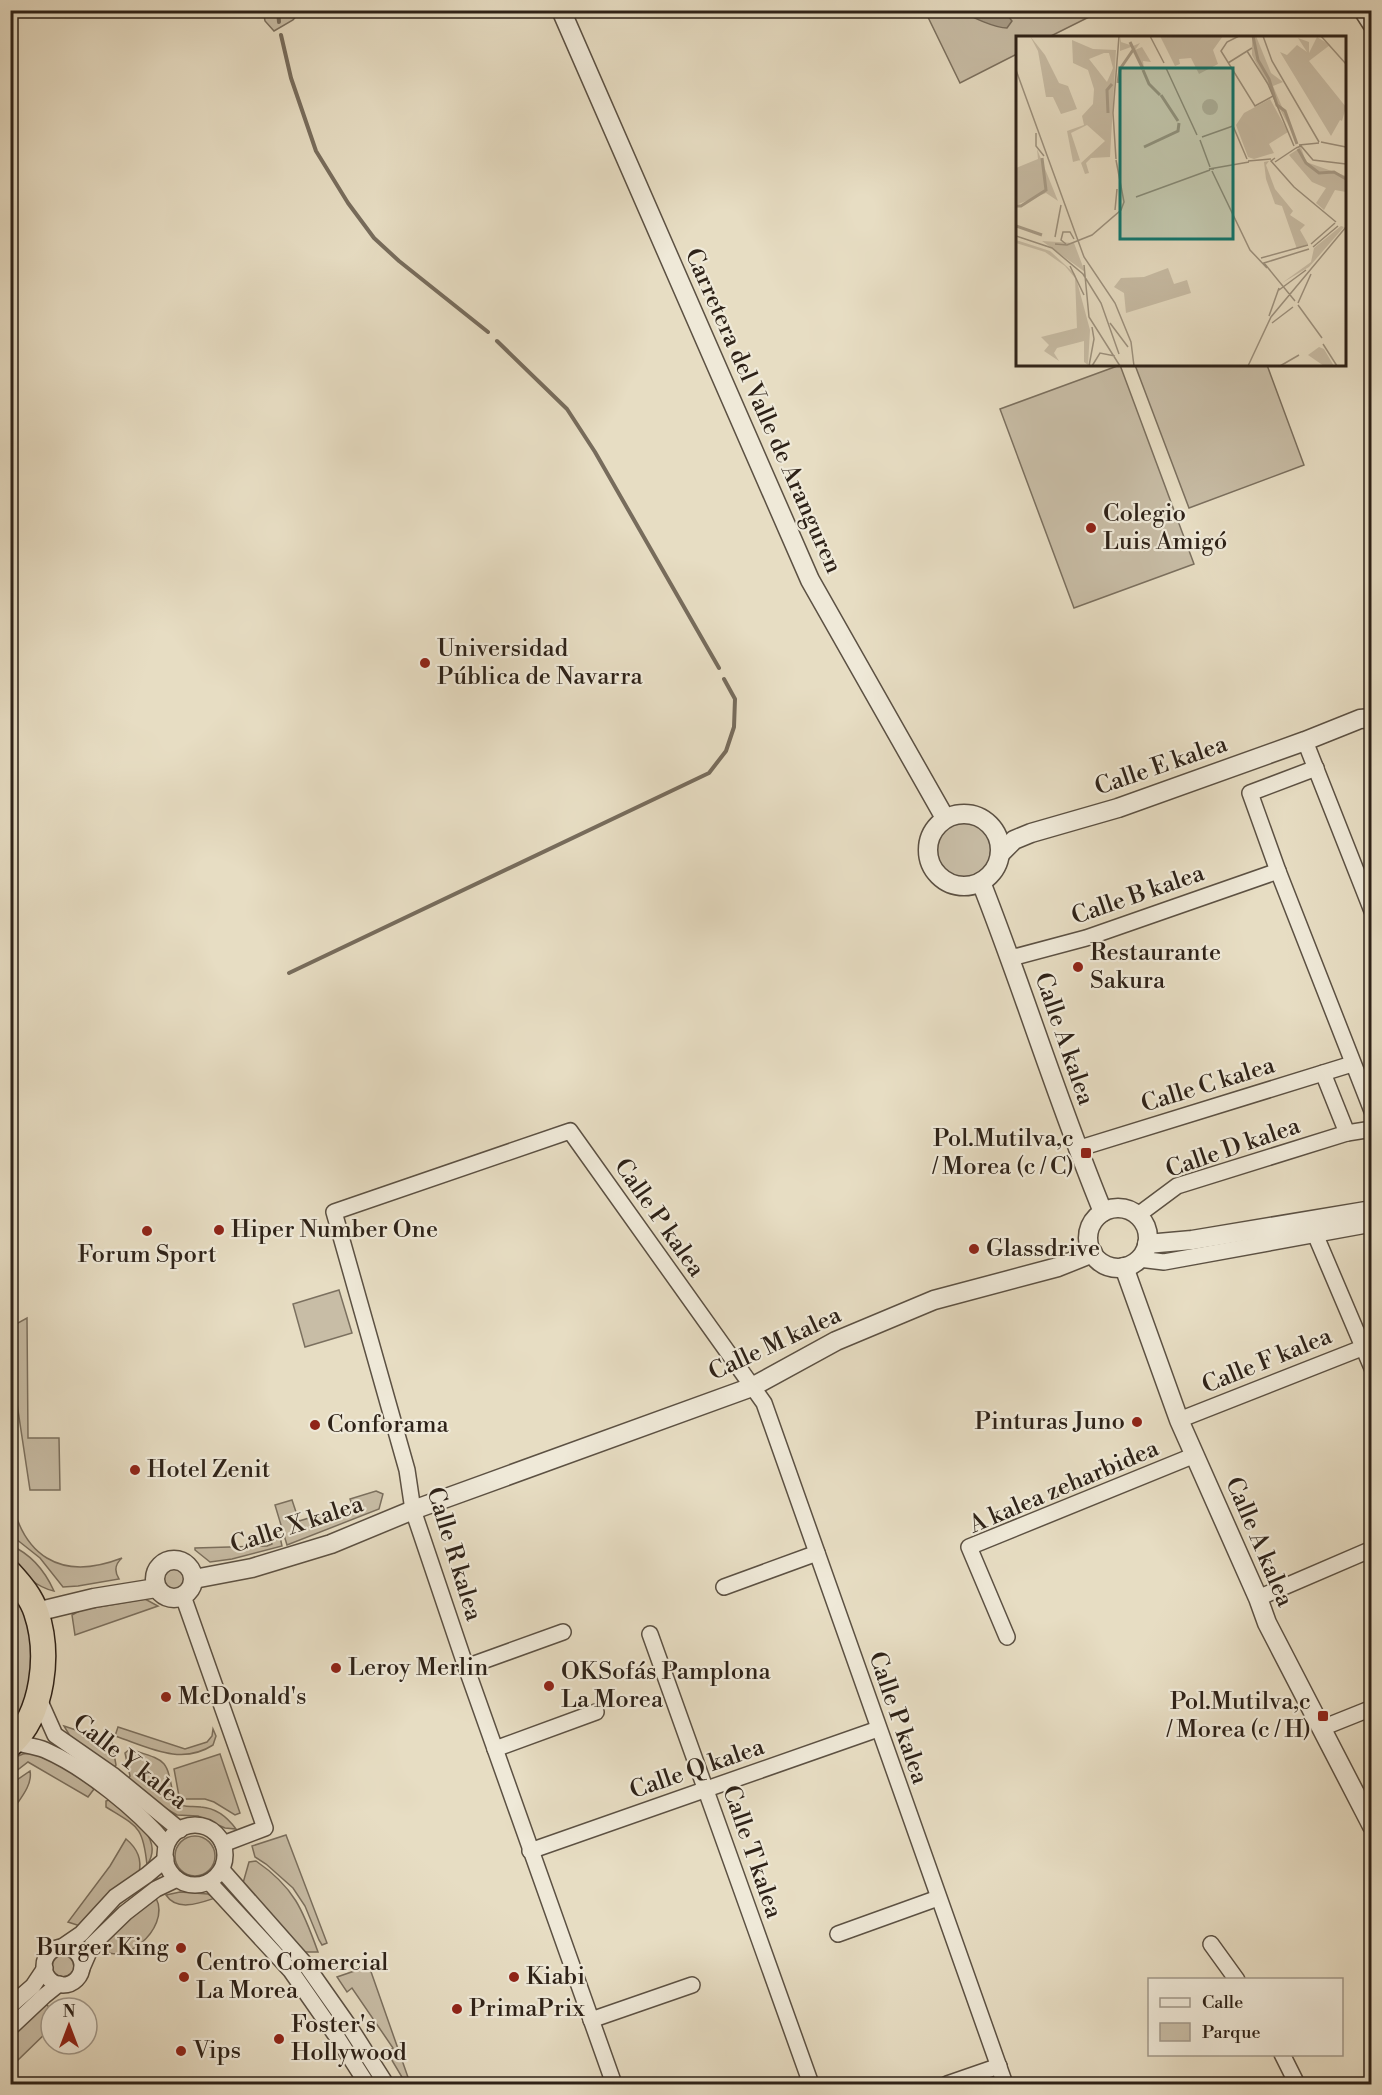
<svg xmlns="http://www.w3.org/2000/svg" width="1382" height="2095" viewBox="0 0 1382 2095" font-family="'Libre Bodoni',serif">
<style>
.green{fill:#c8bda6;stroke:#7b705f;stroke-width:1.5}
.water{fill:#a89d89;stroke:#776c5c;stroke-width:1.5}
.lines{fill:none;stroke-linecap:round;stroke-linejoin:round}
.stream{stroke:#776c5c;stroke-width:4}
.minor-casing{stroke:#5c5143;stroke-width:18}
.tertiary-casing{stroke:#5c5143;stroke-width:21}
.trunk-casing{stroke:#2e2218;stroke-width:27}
.minor{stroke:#efe9d8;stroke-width:15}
.tertiary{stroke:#efe9d8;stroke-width:18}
.trunk{stroke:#e7ddc3;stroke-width:24}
.poi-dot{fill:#8f2418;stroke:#efe9d8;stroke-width:2}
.labels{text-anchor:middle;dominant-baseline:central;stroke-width:4.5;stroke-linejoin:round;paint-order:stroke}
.street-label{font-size:24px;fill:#2e2218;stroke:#efe9d8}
.poi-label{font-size:24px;fill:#2e2218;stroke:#efe9d8;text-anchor:start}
.inset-river{fill:none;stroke:#a89d89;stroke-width:3}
.inset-road{fill:none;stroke:#9d927f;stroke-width:1.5}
.view{fill:#0f766e;fill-opacity:0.15;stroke:#0f766e;stroke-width:3}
.inset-edge{fill:none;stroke:#2e2218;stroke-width:3}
</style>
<rect width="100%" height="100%" fill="#e7ddc3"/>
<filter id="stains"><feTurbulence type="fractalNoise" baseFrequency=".00333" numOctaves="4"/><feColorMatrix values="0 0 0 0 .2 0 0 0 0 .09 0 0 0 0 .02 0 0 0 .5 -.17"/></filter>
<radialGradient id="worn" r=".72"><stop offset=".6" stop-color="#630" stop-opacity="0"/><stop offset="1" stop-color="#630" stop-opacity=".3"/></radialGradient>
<!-- green -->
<g class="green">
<polygon points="263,11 263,10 301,11 293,20 274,31 265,21"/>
<polygon points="925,11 1101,11 1049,37 1018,38 1017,54 960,83"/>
<polygon points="1120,365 1194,564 1074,608 1000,409"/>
<polygon points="1135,365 1267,365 1304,465 1189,508"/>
<circle cx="965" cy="850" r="28"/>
<polygon points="339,1290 352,1333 305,1347 293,1304"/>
<polygon points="27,1318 28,1438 59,1438 60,1490 30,1490 10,1357 11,1330 16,1324"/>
<polygon points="376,1491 383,1494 379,1509 287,1545 275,1505 292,1500 299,1521 352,1505 350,1499"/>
<path d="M 10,1492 C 21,1556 60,1582 122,1558 C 115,1564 114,1571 119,1579 L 78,1586 L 63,1587 L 40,1558 L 11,1535 Z"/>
<polygon points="279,1532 282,1546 232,1559 210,1562 195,1550 195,1548 267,1546 272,1544 270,1535"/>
<path d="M 10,1545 C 31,1554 45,1571 54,1591 C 35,1587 23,1573 11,1559 Z"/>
<circle cx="174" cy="1579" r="10"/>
<path d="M 11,1590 C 35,1616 37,1674 25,1706 C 22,1714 15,1722 11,1729 Z"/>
<polygon points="145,1599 158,1606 75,1635 72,1615 81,1610"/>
<polygon points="64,1726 112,1742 116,1765 114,1768 70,1736"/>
<path d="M 118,1727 L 185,1749 L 207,1742 L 212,1736 L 213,1729 L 216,1736 L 213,1745 C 181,1766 148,1747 115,1736 Z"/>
<path d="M 130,1749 C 169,1762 166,1758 174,1799 C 185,1810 188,1805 201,1807 C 216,1808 228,1818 236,1829 L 225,1828 L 198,1816 L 177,1815 L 158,1804 L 128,1779 L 130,1776 L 125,1753 Z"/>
<path d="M 32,1753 C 56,1762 75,1773 94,1789 L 88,1797 L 28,1762 L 11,1775 L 11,1759 L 23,1754 Z"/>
<polygon points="220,1754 240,1813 235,1815 214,1802 205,1799 183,1799 179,1796 174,1769"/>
<path d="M 30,1771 C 33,1786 18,1801 11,1813 L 11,1784 Z"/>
<path d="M 109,1800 C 128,1815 166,1837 147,1865 C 143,1826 138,1827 106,1807 L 106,1801 Z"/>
<polygon points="286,1835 327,1943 322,1945 319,1940 305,1906 293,1888 266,1864 255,1857 252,1846"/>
<circle cx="195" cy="1856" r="20"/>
<path d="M 126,1839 C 137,1848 142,1860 139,1873 L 80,1926 L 68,1922 L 110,1866 Z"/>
<path d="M 256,1861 C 294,1887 303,1910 318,1952 L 305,1952 L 293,1942 L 243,1883 L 249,1862 Z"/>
<path d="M 180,1892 L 208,1894 L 215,1898 C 200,1903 177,1912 166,1895 Z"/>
<path d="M 156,1898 C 172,1929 118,1972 101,1946 L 130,1918 Z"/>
<circle cx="63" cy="1966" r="12"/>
<polygon points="369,1966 410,2083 406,2084 387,2052 393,2048 352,1988 347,1992 337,1977"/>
<polygon points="46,2004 51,2009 51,2028 18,2060 11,2061 10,2036"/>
</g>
<!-- water -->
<path class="water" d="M 962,10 L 1004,11 L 1012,21 L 1007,28 C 996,28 969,17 962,10 Z"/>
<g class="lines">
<!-- stream -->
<g class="stream">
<polyline points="278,10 279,22"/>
<polyline points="281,35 291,78 316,151 348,203 374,238 399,261 488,332"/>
<polyline points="497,341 567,409 595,452 719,668"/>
<polyline points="289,973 709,773 726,751 734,727 735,699 724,679"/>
</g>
<defs>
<g id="minor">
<polyline points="1305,741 1372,911"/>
<polyline points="1316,768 1250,793 1278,871 1372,1111"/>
<polyline points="1011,958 1086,938 1278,871"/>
<polyline points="1323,1073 1347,1133"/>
<polyline points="1077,1149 1352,1064"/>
<polyline points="1138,1215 1177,1186 1347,1133 1372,1129"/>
<polyline points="1314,1224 1315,1234 1372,1368"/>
<polyline points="1139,1259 1164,1262 1372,1224"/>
<polyline points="1179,1420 1372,1344"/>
<polyline points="724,1587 817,1553"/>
<polyline points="183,1596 265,1828 223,1844"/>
<polyline points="1258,1598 1372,1549"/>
<polyline points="650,1634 811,2084"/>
<polyline points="1007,1637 969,1547 1195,1455"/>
<polyline points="466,1667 563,1632"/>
<polyline points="38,1697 55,1735 114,1776 180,1830"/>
<polyline points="1322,1728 1372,1708"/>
<path d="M 13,1742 C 24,1745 36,1746 45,1750 C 86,1768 138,1810 166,1844"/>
<polyline points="495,1749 596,1712"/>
<circle cx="195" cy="1855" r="30"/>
<polyline points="530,1851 878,1729"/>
<polyline points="222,1870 306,1965 351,2029 386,2084"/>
<polyline points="209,1882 291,1971 337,2037 367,2084"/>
<polyline points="838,1934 938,1898"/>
<polyline points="1211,1944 1237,1980"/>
<polyline points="62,1947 81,1934 115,1897 147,1875 166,1859"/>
<circle cx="63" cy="1966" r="19"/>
<polyline points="82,1968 92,1945 125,1913 156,1889 177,1879"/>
<polyline points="10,2006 33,1986 45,1968"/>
<polyline points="591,2020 692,1985"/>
<polyline points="10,2028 44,1996 59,1984"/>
<polyline points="1282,2054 1297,2084"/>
<polyline points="614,2084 466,1667 413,1510 407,1470 334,1212 570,1131 764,1403 1005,2084"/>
<polyline points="947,2084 999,2066"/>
</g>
<g id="tertiary">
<polyline points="561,10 810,580 945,818"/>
<polyline points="1363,10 1372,24"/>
<circle cx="964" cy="850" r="36"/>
<polyline points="1000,854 1014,840 1031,833 1118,808 1305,741 1360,719 1372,718"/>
<path d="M 981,882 C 1024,991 1058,1103 1103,1212"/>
<circle cx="1118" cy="1238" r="30"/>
<polyline points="1147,1244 1192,1240 1372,1210"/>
<polyline points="1124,1267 1179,1420 1258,1598 1267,1623 1372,1826"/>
<circle cx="174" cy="1579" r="19"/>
<polyline points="194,1579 252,1568 331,1544 413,1510 752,1387 836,1341 934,1300 1058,1267 1093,1253"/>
<polyline points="36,1612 94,1598 156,1588"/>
</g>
<path id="trunk" d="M 10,1573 C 21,1585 31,1597 36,1612 C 50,1653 44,1714 10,1745"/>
</defs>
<!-- minor casing -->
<use href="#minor" class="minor-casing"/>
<!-- tertiary casing -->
<use href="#tertiary" class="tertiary-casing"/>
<!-- trunk casing -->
<use href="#trunk" class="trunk-casing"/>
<!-- minor -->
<use href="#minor" class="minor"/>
<!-- tertiary -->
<use href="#tertiary" class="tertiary"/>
<!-- trunk -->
<use href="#trunk" class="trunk"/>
</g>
<!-- markers -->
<g class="poi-dot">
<circle cx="1091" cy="528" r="6"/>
<circle cx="425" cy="663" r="6"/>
<circle cx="1078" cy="967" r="6"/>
<rect x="1080" y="1147" width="12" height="12" rx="3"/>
<circle cx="219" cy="1230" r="6"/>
<circle cx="147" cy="1231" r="6"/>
<circle cx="974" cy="1249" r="6"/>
<circle cx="1137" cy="1422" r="6"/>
<circle cx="315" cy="1425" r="6"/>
<circle cx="135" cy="1470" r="6"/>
<circle cx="336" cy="1668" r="6"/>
<circle cx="549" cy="1686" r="6"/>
<circle cx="166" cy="1697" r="6"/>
<rect x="1317" y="1710" width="12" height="12" rx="3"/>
<circle cx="181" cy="1948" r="6"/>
<circle cx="184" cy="1977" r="6"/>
<circle cx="514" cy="1977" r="6"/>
<circle cx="457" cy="2009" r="6"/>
<circle cx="279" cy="2039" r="6"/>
<circle cx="181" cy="2051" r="6"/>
</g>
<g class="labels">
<!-- street labels -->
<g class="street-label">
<text transform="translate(763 411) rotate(66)">Carretera del Valle de Aranguren</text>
<text transform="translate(1161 766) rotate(-19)">Calle E kalea</text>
<text transform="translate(1138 895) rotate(-19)">Calle B kalea</text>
<text transform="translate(1064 1039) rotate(71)">Calle A kalea</text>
<text transform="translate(1208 1085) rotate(-17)">Calle C kalea</text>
<text transform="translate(1233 1148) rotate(-19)">Calle D kalea</text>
<text transform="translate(659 1218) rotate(55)">Calle P kalea</text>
<text transform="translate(775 1344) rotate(-25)">Calle M kalea</text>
<text transform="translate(1267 1361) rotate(-22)">Calle F kalea</text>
<text transform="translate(1064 1487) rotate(-23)">A kalea zeharbidea</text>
<text transform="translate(297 1525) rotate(-18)">Calle X kalea</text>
<text transform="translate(1259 1542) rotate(67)">Calle A kalea</text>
<text transform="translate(454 1554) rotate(73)">Calle R kalea</text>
<text transform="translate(898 1718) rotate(71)">Calle P kalea</text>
<text transform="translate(130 1762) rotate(38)">Calle Y kalea</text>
<text transform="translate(697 1769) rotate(-19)">Calle Q kalea</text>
<text transform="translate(752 1852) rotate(71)">Calle T kalea</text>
</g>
<!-- poi labels -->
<g class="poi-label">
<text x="1103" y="514">Colegio<tspan x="1103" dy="28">Luis Amigó</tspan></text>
<text x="437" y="649">Universidad<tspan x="437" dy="28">Pública de Navarra</tspan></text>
<text x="1090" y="953">Restaurante<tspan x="1090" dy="28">Sakura</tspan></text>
<text x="1074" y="1139" text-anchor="end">Pol.Mutilva,c<tspan x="1074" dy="28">/ Morea (c / C)</tspan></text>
<text x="231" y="1230">Hiper Number One</text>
<text x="986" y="1249">Glassdrive</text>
<text x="147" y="1255" text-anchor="middle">Forum Sport</text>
<text x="1125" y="1422" text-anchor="end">Pinturas Juno</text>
<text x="327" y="1425">Conforama</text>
<text x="147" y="1470">Hotel Zenit</text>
<text x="348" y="1668">Leroy Merlin</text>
<text x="561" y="1672">OKSofás Pamplona<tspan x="561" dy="28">La Morea</tspan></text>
<text x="178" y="1697">McDonald's</text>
<text x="1311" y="1702" text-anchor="end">Pol.Mutilva,c<tspan x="1311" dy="28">/ Morea (c / H)</tspan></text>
<text x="169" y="1948" text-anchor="end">Burger King</text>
<text x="196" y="1963">Centro Comercial<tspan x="196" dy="28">La Morea</tspan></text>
<text x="526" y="1977">Kiabi</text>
<text x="469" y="2009">PrimaPrix</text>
<text x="291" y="2025">Foster's<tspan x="291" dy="28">Hollywood</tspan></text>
<text x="193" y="2051">Vips</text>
</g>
</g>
<!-- overview -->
<g transform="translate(1016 36)">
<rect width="330" height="330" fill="#e7ddc3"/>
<path d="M 14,0 L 29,19 L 43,47 L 52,50 L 61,73 L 45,78 L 37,61 L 30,61 L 22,15 ZM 104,0 L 105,6 L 117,10 L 124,7 L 119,14 L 126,11 L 135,26 L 127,25 L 128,33 L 115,11 L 104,15 ZM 144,0 L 207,0 L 197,14 L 202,28 L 183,38 L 175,22 L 163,23 L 164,28 L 159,30 ZM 236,0 L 240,0 L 255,37 L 267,46 L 257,50 L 282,108 L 236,19 ZM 301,1 L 314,9 L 293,25 L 330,71 L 326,85 L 324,84 L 315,100 L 264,16 L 271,19 L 281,9 L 291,16 L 282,2 L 293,6 L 293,17 ZM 56,4 L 77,13 L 100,14 L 94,121 L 75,122 L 70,127 L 73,137 L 69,138 L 64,124 L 57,126 L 51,95 L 68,89 L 66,80 L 77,68 L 78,53 L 72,34 L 57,27 ZM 88,17 L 93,17 L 97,32 L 91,46 L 73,23 ZM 71,89 L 89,105 L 65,127 L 55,97 ZM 254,63 L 272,96 L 253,108 L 258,117 L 238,123 L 232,121 L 220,89 L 228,77 ZM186 71a8 8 0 1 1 16 0a8 8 0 1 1-16 0ZM 285,111 L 290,126 L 330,140 L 330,161 L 330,156 L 319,154 L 308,174 L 300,167 L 310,152 L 296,146 L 273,119 ZM 21,113 L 42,165 L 30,157 L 0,169 L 0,132 L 22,123 ZM 253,125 L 250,129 L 259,153 L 277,175 L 274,179 L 289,189 L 284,194 L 292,208 L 281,213 L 266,170 L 259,168 L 250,143 L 248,126 ZM 325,190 L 328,191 L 293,231 L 266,247 L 295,226 L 298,212 ZM 0,204 L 34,215 L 59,238 L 74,294 L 72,329 L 68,326 L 68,305 L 41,312 L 38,317 L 43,325 L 28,315 L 33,309 L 25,301 L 61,292 L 59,242 L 49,230 L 29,216 L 0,207 ZM 26,205 L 58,207 L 69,236 ZM 152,232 L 158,248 L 171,244 L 175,257 L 110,277 L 108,257 L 98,251 L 105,242 L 128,241 ZM 303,311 L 308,313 L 318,330 L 308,330 L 292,319 Z" fill="#c8bda6" fill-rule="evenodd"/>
<path class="inset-river" d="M 237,0 L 242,24 L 253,43 L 261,69 L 269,75 L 281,108M 114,6 L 127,33M 127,34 L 133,48 L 144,59M 102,47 L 104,33 L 117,14M 145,59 L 162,85M 92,77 L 91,54 L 96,48M 128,111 L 162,95 L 163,87M 282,113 L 290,127 L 303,137 L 318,136 L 330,143M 0,170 L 5,170 L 30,154 L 26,122M 0,190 L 26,199"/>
<path class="inset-road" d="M 134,0 L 148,27M 223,0 L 211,6 L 205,15 L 239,70 L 257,60M 247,0 L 256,25 L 303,106M 305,0 L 330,28M 231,15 L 252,48 L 278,110M 212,27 L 236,12M 150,32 L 181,99M 0,34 L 68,221 L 99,267 L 115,306 L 118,330M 20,97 L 20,110 L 28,120M 186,101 L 217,90 L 231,123M 184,104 L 194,131M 305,106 L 330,111M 283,109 L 303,107M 280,112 L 285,110 L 297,124 L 330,128M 259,122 L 255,125 L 278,151 L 320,186M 100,123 L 97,77 L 103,0M 232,125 L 255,123M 259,126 L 280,112M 198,133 L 193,133 L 233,126M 196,135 L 234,214 L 251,232M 120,161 L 194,134M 99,174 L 101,153M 0,200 L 36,212 L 67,238 L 85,267 L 103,318M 39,201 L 45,169M 39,208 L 51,209 L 76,199 L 105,174 L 108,166 L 100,124M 50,208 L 45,204 L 47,196 L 54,196 L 58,203M 295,208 L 319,187M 297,211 L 322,190M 245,222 L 292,209M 68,229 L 73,281 L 104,330M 54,230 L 68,259M 263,254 L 290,234M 279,265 L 248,227 L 293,213M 282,267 L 295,238M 282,269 L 306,302M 253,280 L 263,252M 94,287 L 112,311M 256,287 L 277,271M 307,308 L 321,330M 73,330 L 78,303 L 76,291M 76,330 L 84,317 L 99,320M 232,330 L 255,281 L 330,191M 264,330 L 283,319"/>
<path class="view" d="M 104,32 L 217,32 L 217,203 L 104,203 Z"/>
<rect width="330" height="330" class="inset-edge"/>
</g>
<!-- margin -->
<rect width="1382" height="2095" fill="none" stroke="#e7ddc3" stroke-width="36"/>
<rect x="12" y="12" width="1358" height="2071" fill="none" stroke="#2e2218" stroke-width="3"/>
<rect x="18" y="18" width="1346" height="2059" fill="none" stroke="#2e2218" stroke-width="1.5"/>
<!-- legend -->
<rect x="1148" y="1978" width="195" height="78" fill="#efe9d8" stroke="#a2998b" stroke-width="1.5"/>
<rect x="1160" y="1998" width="30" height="9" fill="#efe9d8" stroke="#a2998b" stroke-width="1.5"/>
<text x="1202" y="2008" font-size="18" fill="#2e2218">Calle</text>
<rect x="1160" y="2023" width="30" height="18" fill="#c8bda6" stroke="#a2998b" stroke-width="1.5"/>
<text x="1202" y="2038" font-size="18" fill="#2e2218">Parque</text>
<!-- north arrow -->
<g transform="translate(69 2026)"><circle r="28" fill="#efe9d8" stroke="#a2998b" stroke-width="1.5"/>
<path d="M0-4.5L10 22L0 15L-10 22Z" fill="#8f2418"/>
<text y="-9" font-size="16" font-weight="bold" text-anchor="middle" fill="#2e2218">N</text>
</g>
<rect width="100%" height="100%" filter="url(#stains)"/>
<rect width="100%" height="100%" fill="url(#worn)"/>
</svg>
